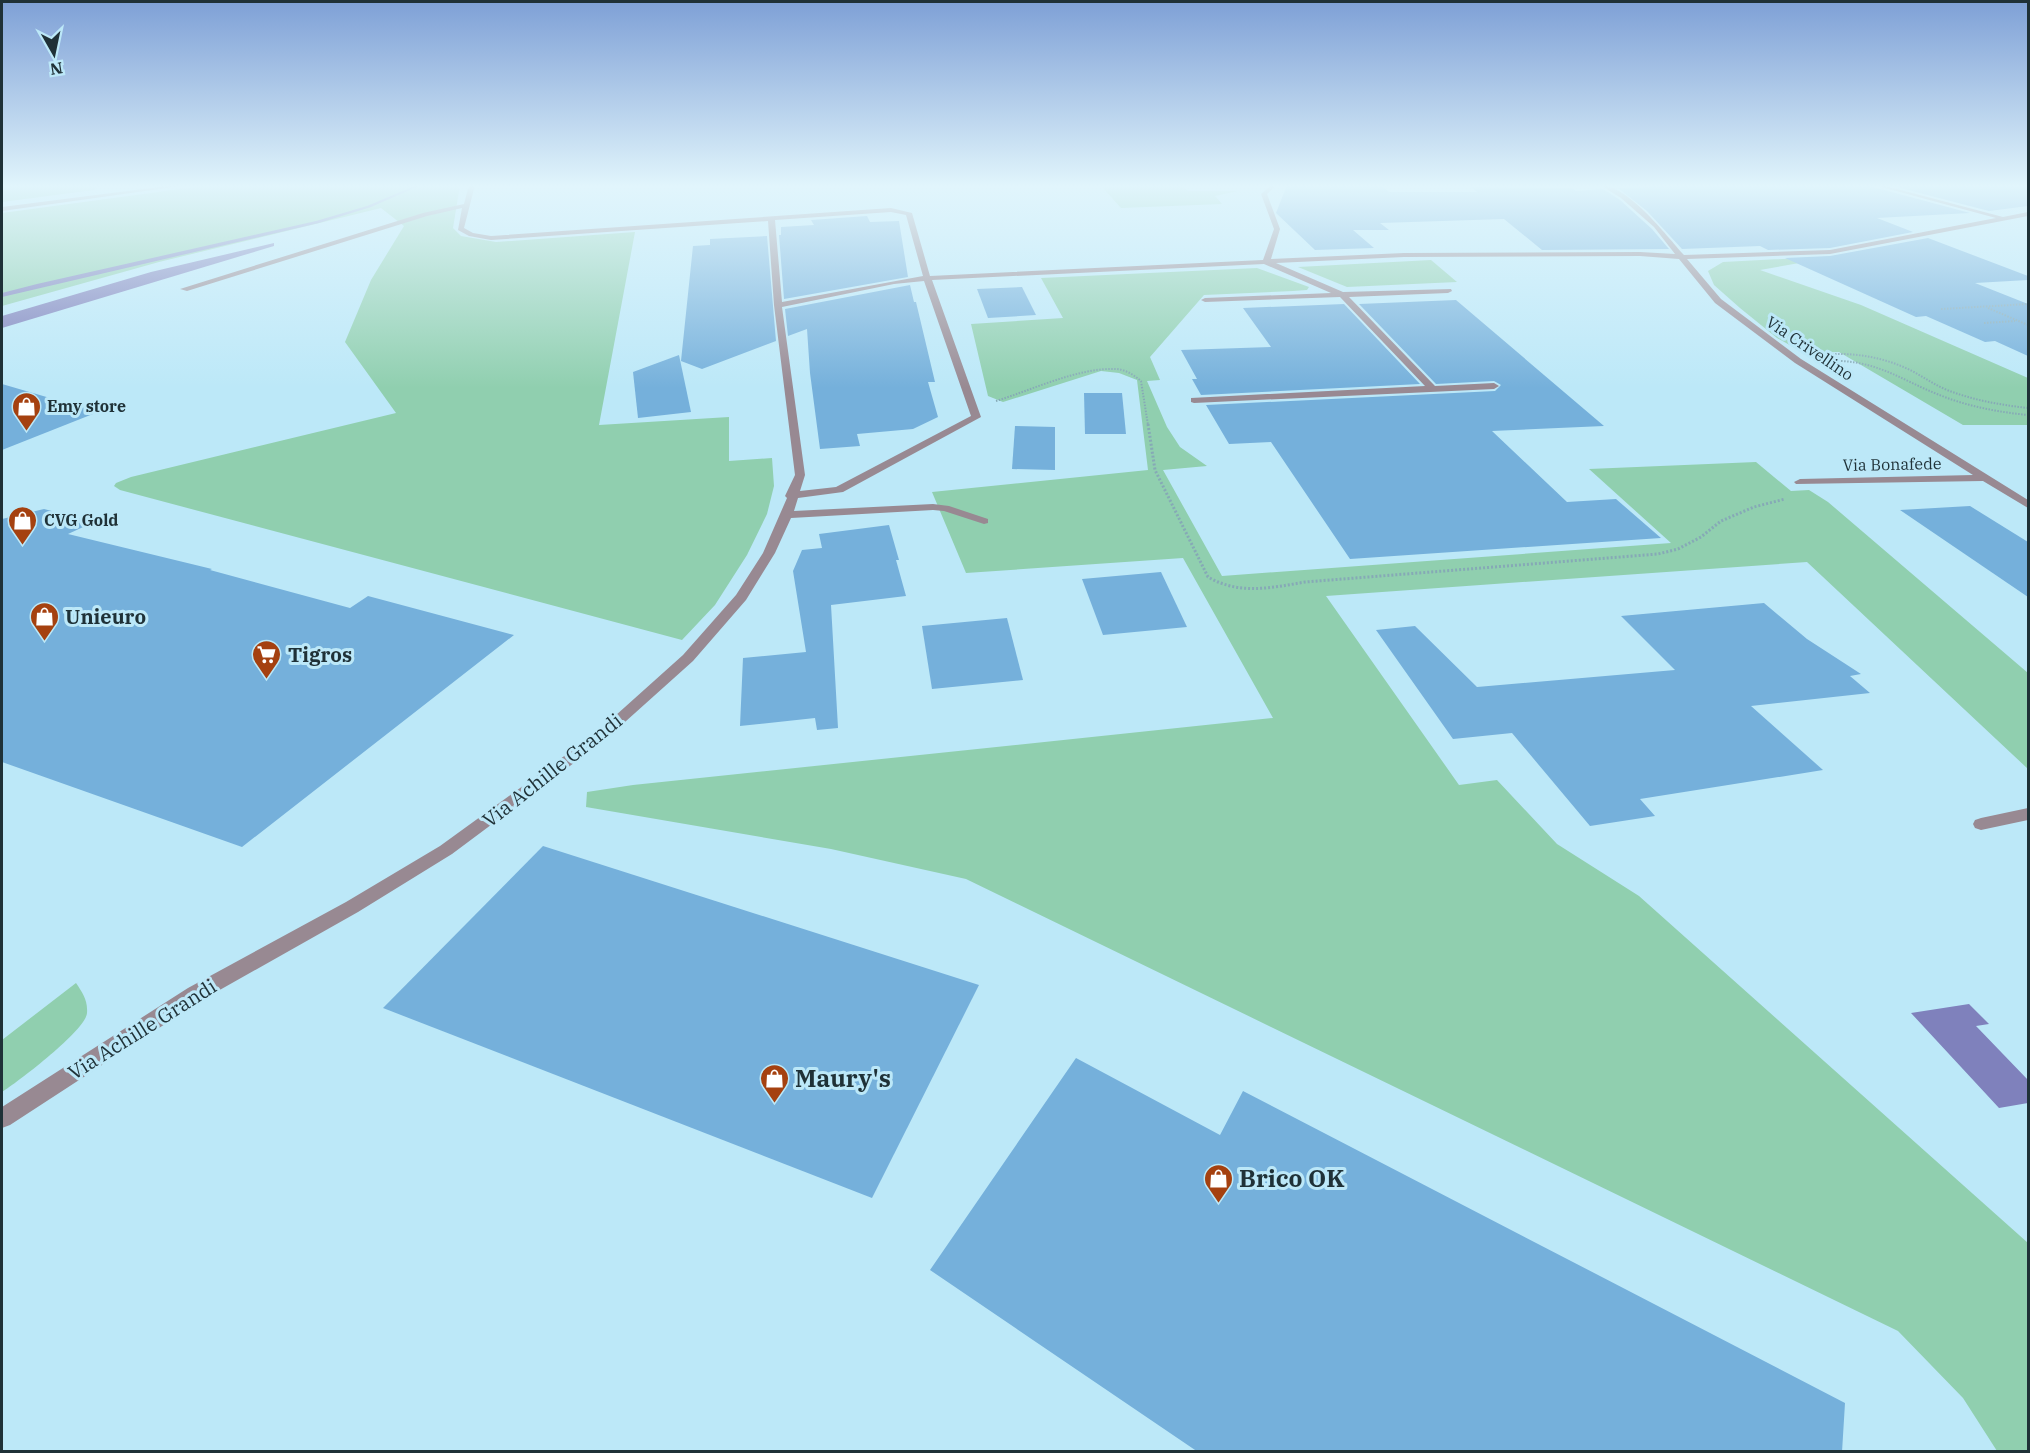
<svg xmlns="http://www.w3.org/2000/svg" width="2030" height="1453" viewBox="0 0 2030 1453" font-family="'IBM Plex Serif',serif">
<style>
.green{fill:#90cfaf}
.water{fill:#7f81bc}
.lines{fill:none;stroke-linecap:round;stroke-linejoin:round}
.stream{fill:#7f81bc;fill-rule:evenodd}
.building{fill:#75b0db}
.path-far1{stroke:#86a9b6;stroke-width:2;stroke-dasharray:1.5 1.5;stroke-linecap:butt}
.path{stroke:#86a9b6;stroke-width:3;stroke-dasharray:2 2;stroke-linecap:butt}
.minor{fill:#988992;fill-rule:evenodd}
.labels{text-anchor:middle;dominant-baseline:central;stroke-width:6;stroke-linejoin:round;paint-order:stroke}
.far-street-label{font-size:16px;fill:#1f3137;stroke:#bce8f8}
.far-poi-label{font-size:16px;font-weight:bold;fill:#1f3137;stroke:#bce8f8;text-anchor:start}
.poi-label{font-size:20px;font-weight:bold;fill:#1f3137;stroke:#bce8f8;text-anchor:start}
.street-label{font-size:20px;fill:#1f3137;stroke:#bce8f8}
.near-poi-label{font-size:24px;font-weight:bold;fill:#1f3137;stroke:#bce8f8;text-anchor:start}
</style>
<rect width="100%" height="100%" fill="#bce8f8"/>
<!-- green -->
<g class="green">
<polygon points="2,185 101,185 94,190 2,202"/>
<polygon points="210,185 460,185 453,228 461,236 496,242 635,232 599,425 729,417 729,461 772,458 774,486 767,514 747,555 715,605 682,640 120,490 114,486 116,483 131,477 396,413 345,342 371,280 404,226 381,208 159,262 2,306 2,213"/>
<polygon points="1182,185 1188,191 1238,191 1215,196 1222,204 1121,208 1102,187"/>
<polygon points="1839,256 1760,270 1861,305 2028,378 2028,425 1963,425 1839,352 1804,353 1777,338 1740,308 1714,285 1708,271 1723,262"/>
<polygon points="1431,260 1457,282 1347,287 1298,267"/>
<polygon points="1257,268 1309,287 1307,290 1293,291 1204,295 1150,357 1160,380 1147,381 1167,427 1180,447 1207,466 1163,470 1222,576 1671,543 1589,469 1756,462 1791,491 1809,490 1828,502 2028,673 2028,769 1807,562 1326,596 1459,785 1497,780 1557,844 1639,896 2028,1243 2028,1451 1997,1451 1963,1398 1898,1331 966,879 831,849 586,807 587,792 633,785 1273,718 1183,558 966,573 932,492 1148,470 1137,380 1119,373 1101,371 1003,402 988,396 971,324 1063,318 1041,278"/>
<path d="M 76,983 C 82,992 88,1000 87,1013 C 86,1030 18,1082 2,1092 L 2,1040 Z"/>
</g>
<!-- water -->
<g class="water">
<polygon points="274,243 274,246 2,328 2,316 151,272"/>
<polygon points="1969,1004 1989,1024 1976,1026 2028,1080 2028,1103 1999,1108 1911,1013"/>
</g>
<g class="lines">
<!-- stream -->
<polygon class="stream" points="417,185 421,185 371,207 319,223 2,297 2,293 37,284 316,221 367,206"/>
</g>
<!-- building -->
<g class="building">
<polygon points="1287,185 1381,185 1389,192 1477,192 1471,187 1572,188 1576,191 1603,189 1620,200 1652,229 1669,249 1542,250 1504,219 1380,223 1389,230 1353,230 1374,248 1315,250 1276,213"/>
<polygon points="1649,185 1872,185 1873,187 1970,213 1877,218 1913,232 1830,248 1768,250 1760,246 1682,249 1647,211 1618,188 1649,187"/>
<polygon points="1889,185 2028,185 2028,206 1989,211"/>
<polygon points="867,216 870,222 899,221 908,277 784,299 779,235 781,235 781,227 814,225 811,220"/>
<polygon points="767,236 776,341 702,369 681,361 693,246 710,245 710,239"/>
<polygon points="1928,238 2028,276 2028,280 1975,283 2028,304 2028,356 1995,341 1985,342 1926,316 1916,317 1785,258 1830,256"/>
<polygon points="910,285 914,302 916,302 935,382 928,382 938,417 913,429 857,434 860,446 820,449 810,373 807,329 788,336 785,309"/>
<polygon points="1022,287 1036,315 988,318 977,289"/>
<polygon points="1456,300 1604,426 1492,431 1567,502 1616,499 1661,538 1350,559 1271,442 1229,444 1206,405 1495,391 1501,385 1494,381 1436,384 1359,304"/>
<polygon points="1344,304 1420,384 1201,395 1192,379 1197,379 1181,350 1271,347 1243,308"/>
<polygon points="679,355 691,412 638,418 633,372"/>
<polygon points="2,384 98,412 2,450"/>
<polygon points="1084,393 1122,393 1126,434 1085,434"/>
<polygon points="1015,426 1055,427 1055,470 1012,469"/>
<polygon points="1970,506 2028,542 2028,597 1900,510"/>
<polygon points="44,509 94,522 68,534 212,569 210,570 350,608 368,596 514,635 242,847 2,762 2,519"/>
<polygon points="889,525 899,560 896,560 906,596 831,605 838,728 817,730 815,718 740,726 743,658 806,652 793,571 802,550 822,548 819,534"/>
<polygon points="1161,572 1187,627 1103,635 1082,579"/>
<polygon points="1764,603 1807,639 1861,674 1850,676 1870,693 1751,706 1823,770 1640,799 1655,816 1590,826 1512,733 1453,739 1376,630 1415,626 1477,687 1675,670 1621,616"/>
<polygon points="1007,618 1023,680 932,689 922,626"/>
<polygon points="543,846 979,985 872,1198 383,1008"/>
<polygon points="1076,1058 1220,1135 1243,1091 1845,1403 1842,1452 1198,1452 930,1270"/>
</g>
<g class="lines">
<!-- path-far1 -->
<g class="path-far1">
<polyline points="1988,308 2028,325"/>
<polyline points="1941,309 2028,304"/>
<polyline points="1984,323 2015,321"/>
<path d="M 1829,354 C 1859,353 1887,358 1914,372 C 1925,378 1935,385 1947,390 C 1973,400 2000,405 2028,408"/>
<path d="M 1841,361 C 1880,363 1902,380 1937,394 C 1966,406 1997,412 2028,415"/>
<path d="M 996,401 C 1032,390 1079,367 1117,369 C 1126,370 1134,375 1141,381 L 1148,425"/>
</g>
<!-- path -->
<path class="path" d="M 1148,424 L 1155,470 L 1208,577 C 1239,595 1271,588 1305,582 L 1658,554 L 1678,549 L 1701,537 L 1721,521 L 1754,507 L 1785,499"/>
<!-- minor -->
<g class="minor">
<polygon points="174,185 188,185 2,211 2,207"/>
<path d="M 469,185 L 475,185 L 464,228 L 473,233 L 491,236 L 891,208 L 912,213 L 930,276 L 1263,260 L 1274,229 L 1261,194 L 1271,185 L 1277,185 L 1267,194 L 1280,229 L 1271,259 L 1404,253 L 1640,252 L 1675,254 L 1654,227 L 1621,198 L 1600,185 C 1628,185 1666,235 1684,255 L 1830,250 L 1996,218 L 1874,185 L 1882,185 L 2003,217 L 2028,212 L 2028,216 L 1830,254 L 1687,259 L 1721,299 L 1801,359 L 2028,500 L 2028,508 L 1983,481 L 1796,484 L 1794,482 L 1800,479 L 1973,475 L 1795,363 L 1715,303 L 1679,259 L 1640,256 L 1404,257 L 1276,263 L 1343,292 L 1451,289 L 1452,291 L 1448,293 L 1349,297 L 1435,386 L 1494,383 L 1499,386 L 1494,389 L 1194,403 L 1191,402 L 1191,398 L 1425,386 L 1340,297 L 1205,302 L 1201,300 L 1205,298 L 1331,293 L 1264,264 L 932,280 L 981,417 L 843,492 L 798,498 L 794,511 L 933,504 L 949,506 L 988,519 L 988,523 L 984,524 L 944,511 L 933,510 L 791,518 L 775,553 L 746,600 L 693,661 L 606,739 L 452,854 L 358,912 L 202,1000 L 10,1125 L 2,1128 L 2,1107 L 188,988 L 346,902 L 440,846 L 596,733 L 683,655 L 736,595 L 763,553 L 787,498 L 785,496 L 795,475 L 774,305 L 768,221 L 491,240 L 469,236 L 458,230 L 462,208 L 427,216 L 187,291 L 180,289 L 423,213 L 464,204 ZM 891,212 L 906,215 L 923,276 L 782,302 L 775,220 ZM 924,281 L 971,416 L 836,487 L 800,491 L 805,475 L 782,307 L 894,284 Z"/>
<polygon points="2028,808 2028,820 1981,830 1975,828 1973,824 1975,820 1981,818"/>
</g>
</g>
<!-- sky -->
<linearGradient id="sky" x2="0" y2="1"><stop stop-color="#7ea0d6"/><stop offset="0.48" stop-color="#e1f5fc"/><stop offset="1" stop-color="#e1f5fc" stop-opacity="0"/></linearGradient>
<rect width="2030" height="388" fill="url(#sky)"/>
<!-- icons -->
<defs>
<symbol id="shop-pin" viewBox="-11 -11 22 30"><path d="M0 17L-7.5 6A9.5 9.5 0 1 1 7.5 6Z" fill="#a54110" stroke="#bce8f8"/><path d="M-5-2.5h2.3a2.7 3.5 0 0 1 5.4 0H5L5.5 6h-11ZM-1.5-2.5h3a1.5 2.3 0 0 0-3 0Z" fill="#fff"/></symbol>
<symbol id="supermarket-pin" viewBox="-11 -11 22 30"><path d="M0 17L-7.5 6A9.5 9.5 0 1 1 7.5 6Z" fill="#a54110" stroke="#bce8f8"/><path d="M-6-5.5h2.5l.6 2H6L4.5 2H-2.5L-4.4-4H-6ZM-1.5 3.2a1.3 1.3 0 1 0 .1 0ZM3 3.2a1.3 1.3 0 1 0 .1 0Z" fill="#fff"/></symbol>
</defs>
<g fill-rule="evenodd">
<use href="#shop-pin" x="10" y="390" width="33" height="45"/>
<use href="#shop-pin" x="6" y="504" width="33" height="45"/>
<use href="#shop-pin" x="28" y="600" width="33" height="45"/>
<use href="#supermarket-pin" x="250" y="638" width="33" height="45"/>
<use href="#shop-pin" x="758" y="1062" width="33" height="45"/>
<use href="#shop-pin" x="1202" y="1162" width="33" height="45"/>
</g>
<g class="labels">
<!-- far-street labels -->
<g class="far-street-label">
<text transform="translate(1810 348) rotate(34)">Via Crivellino</text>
<text transform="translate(1892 464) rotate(-1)">Via Bonafede</text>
</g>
<!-- far-poi labels -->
<g class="far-poi-label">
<text x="47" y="406">Emy store</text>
<text x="44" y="520">CVG Gold</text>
</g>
<!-- poi labels -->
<g class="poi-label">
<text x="65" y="616">Unieuro</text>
<text x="288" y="654">Tigros</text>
</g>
<!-- street labels -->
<g class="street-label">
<text transform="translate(552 770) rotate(-38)">Via Achille Grandi</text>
<text transform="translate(142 1029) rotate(-32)">Via Achille Grandi</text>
</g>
<!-- near-poi labels -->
<g class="near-poi-label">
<text x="795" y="1078">Maury's</text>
<text x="1239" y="1178">Brico OK</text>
</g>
</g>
<!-- border -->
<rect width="2030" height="1453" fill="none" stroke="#1f3137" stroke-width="6"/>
<!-- north arrow -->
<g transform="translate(54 54) rotate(171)" stroke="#bce8f8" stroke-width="4.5" paint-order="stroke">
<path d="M0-4.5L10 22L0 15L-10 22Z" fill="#1f3137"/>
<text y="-9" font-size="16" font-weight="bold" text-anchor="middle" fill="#1f3137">N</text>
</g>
</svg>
